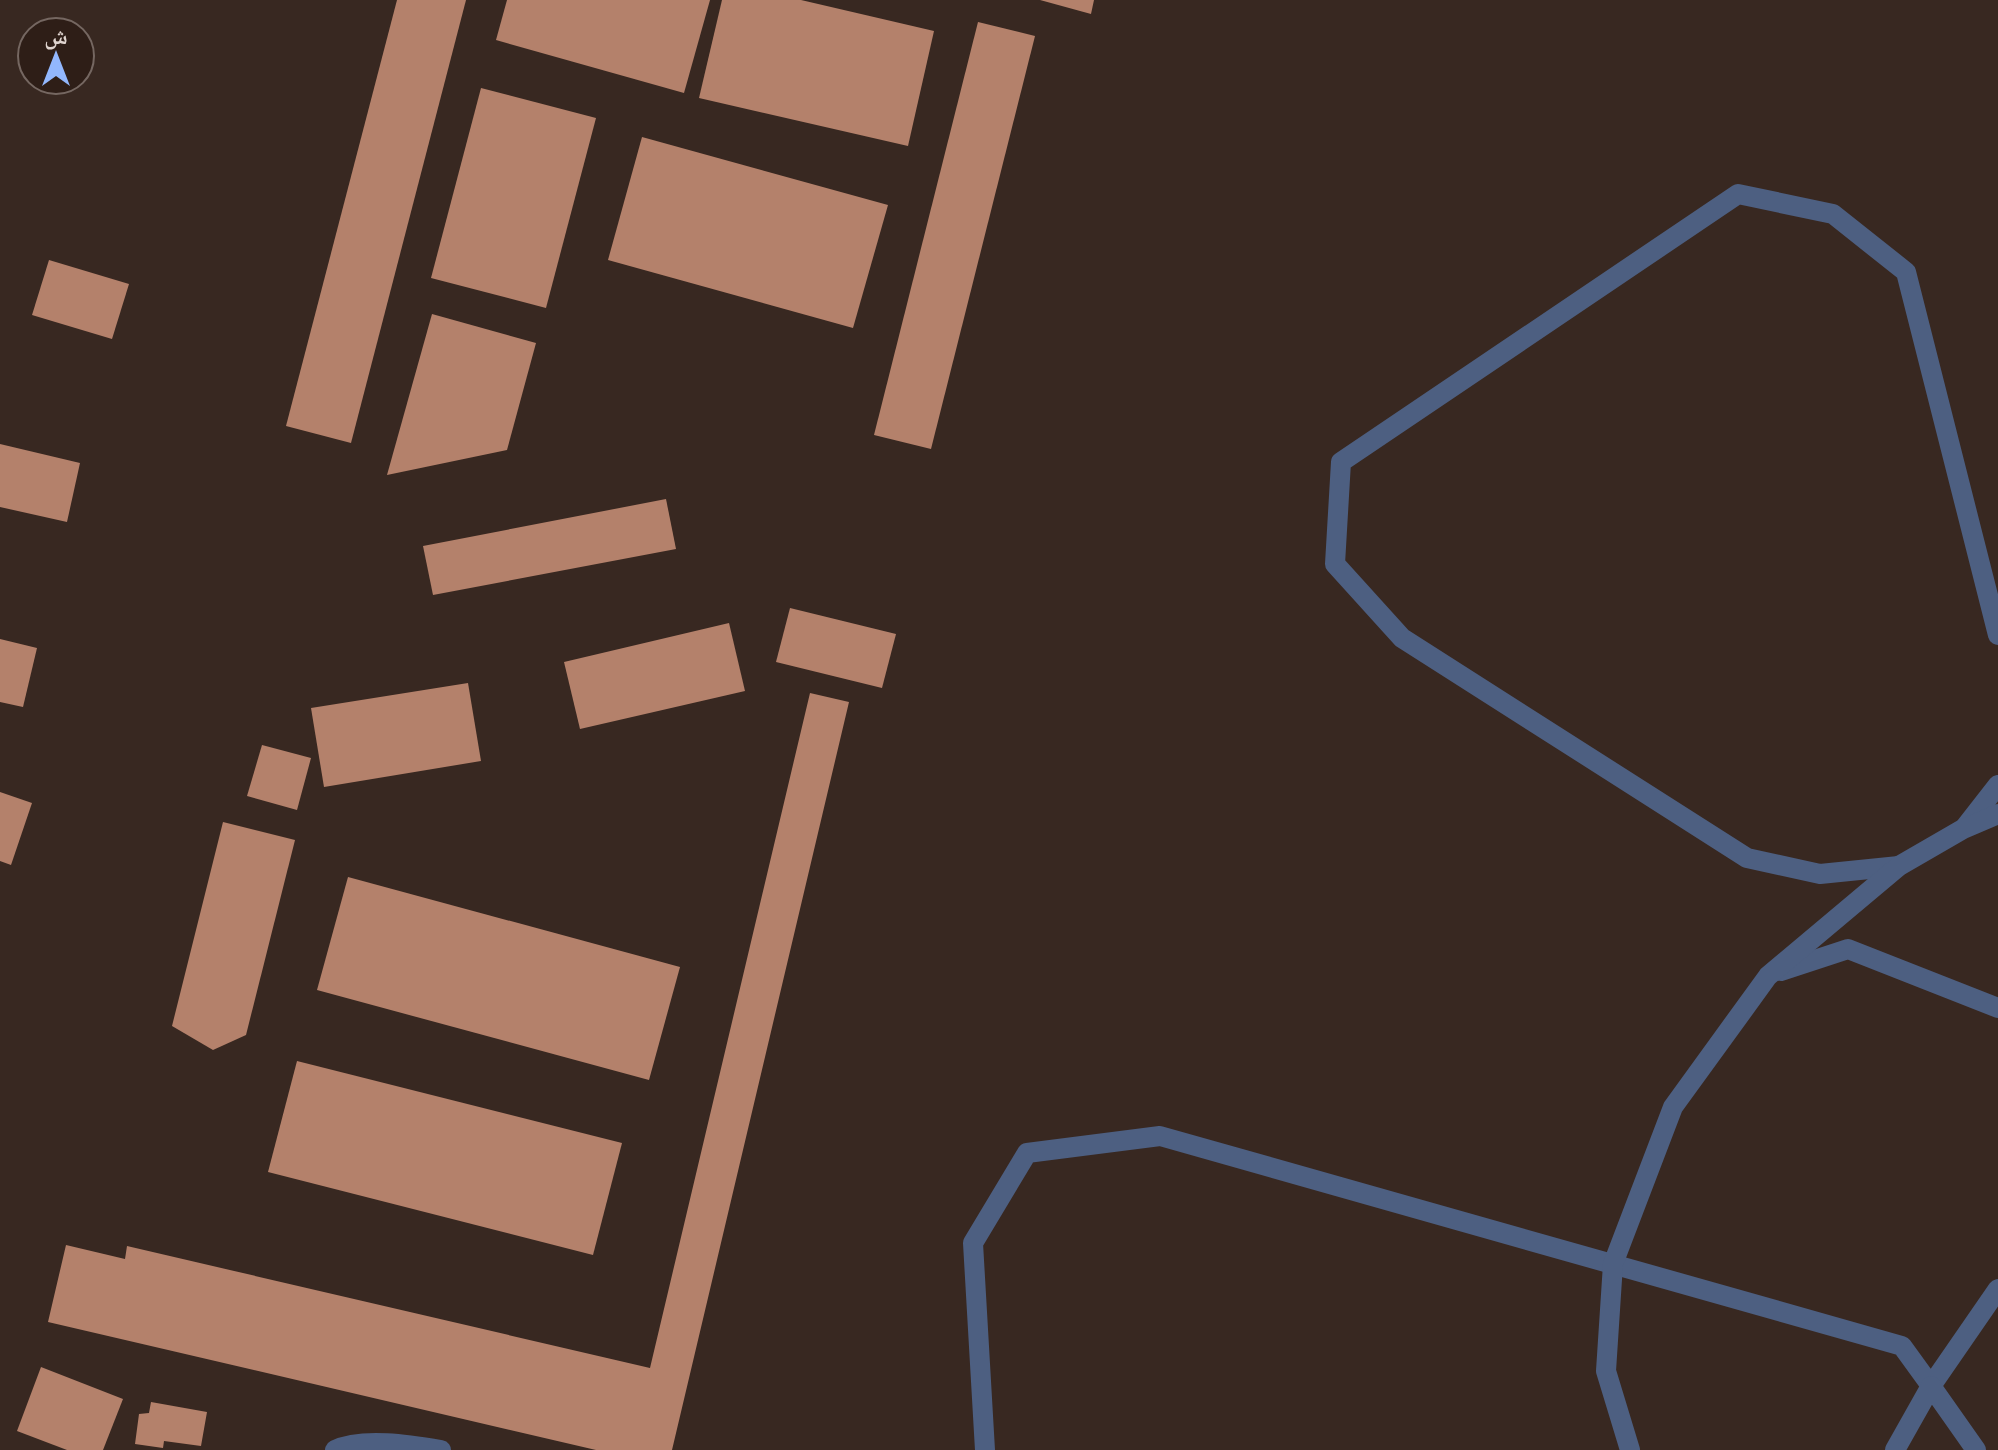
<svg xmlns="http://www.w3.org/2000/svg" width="1998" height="1450" viewBox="0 0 1998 1450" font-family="Karla,'Noto Naskh Arabic',sans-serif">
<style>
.building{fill:#b4816b}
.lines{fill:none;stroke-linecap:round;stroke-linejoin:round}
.service{stroke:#4d5f81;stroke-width:20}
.minor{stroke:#4d5f81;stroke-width:20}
</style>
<rect width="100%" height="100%" fill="#382821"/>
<!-- building -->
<g class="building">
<polygon points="397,0 466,0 351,443 286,426"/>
<polygon points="507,0 710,0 684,93 496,40"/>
<polygon points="722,0 801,0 934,31 908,146 699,98"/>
<polygon points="1040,0 1094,0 1091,14"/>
<polygon points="978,22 1035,36 931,449 874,435"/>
<polygon points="481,88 596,118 546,308 431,278"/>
<polygon points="642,137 888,205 853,328 608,260"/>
<polygon points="49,260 129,284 112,339 32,315"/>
<polygon points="432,314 536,343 507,450 387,475"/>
<polygon points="0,444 80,463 67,522 0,507"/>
<polygon points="666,499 676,549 433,595 423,546"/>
<polygon points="790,608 896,634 882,688 776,662"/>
<polygon points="729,623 745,691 580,729 564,662"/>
<polygon points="0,639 37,648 23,707 0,702"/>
<polygon points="468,683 481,761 324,787 311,708"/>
<polygon points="810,693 849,702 672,1450 596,1450 48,1322 66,1245 125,1259 127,1246 650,1368"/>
<polygon points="262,745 311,758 297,810 247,796"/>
<polygon points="0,792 32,803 11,865 0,861"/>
<polygon points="223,822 295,840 246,1035 213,1050 172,1026"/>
<polygon points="348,877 680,967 649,1080 317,990"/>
<polygon points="297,1061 622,1143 593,1255 268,1172"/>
<polygon points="41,1367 123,1399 103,1450 67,1450 17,1431"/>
<polygon points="151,1402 207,1412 201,1446 164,1441 163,1448 135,1444 139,1414 149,1413"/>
</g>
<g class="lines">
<!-- service -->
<g class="service">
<polyline points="1966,826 1998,785"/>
<polyline points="1899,866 1820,874 1747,858 1402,638 1335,564 1341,462 1738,194 1833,214 1906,272 1998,635"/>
<polyline points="1781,971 1848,949 1998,1008"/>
<polyline points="985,1450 973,1243 1027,1153 1160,1136 1902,1346 1931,1386 1998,1289"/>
<polyline points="1630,1450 1606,1371 1613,1264 1673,1107 1768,976 1899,866 1963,829 1998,814"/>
<polyline points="1895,1450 1931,1386 1976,1450"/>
</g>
<!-- minor -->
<path class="minor" d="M 335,1450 C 362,1437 411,1445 441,1450"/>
</g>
<!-- north arrow -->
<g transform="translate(56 56)"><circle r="38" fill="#2e1e17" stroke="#756761" stroke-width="2"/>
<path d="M0-6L14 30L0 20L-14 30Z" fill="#92b7fd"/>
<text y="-12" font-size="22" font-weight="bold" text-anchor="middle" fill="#dfd4cf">ش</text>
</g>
</svg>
